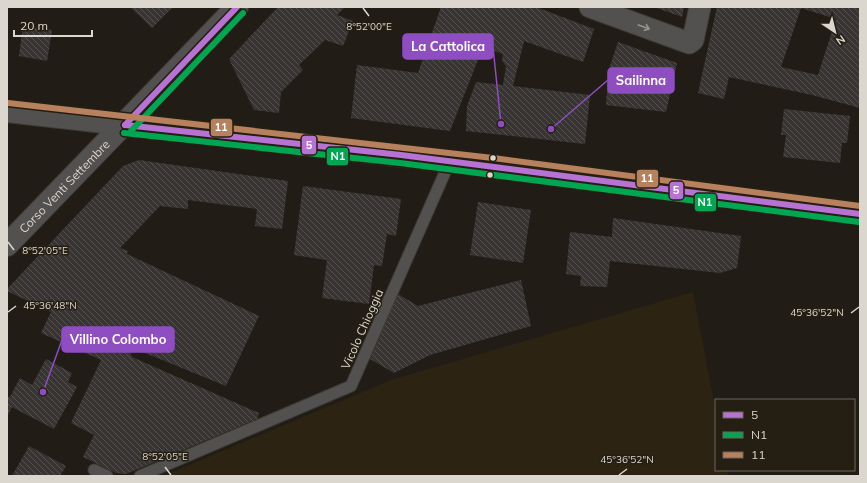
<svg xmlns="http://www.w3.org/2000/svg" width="867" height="483" viewBox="0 0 867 483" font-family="Mulish,sans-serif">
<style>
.built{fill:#2c2313}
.building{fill:url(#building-back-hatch);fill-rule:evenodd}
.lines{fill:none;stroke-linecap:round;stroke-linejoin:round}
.service-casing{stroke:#3e3a34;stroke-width:13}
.minor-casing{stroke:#3e3a34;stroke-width:23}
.tertiary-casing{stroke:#3e3a34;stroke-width:24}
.service{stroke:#535150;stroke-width:11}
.minor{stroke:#535150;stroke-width:21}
.tertiary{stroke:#535150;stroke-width:22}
.bus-1-casing{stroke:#251e12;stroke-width:9}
.bus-2-casing{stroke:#251e12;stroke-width:9}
.bus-3-casing{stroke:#251e12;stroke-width:9}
.bus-1{stroke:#b673d3;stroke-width:6}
.bus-2{stroke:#00a651;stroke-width:6}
.bus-3{stroke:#b6815c;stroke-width:6}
.oneway{stroke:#97948f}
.ticks{fill:none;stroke:#dbd6ce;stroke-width:1.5}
.bus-dot{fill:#dbd6ce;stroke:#251e12;stroke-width:1.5}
.labels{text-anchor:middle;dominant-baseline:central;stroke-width:3;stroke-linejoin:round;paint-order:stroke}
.street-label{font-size:12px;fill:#dbd6ce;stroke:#251e12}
.ticks-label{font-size:10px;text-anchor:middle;fill:#dbd6ce;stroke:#251e12;stroke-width:3;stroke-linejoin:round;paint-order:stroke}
.leader{fill:none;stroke:#8e4ec2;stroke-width:1.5}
.callout-dot{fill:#8e4ec2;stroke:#251e12;stroke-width:1.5}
.callout{fill:#8e4ec2;stroke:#8e4ec2;stroke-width:1.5}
.callout-label{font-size:13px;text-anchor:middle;font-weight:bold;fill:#fff}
.line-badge{stroke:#251e12;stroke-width:1.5}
.badge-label{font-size:11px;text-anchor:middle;font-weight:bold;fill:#fff}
</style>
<defs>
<pattern id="building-back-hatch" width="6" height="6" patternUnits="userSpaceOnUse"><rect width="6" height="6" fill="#383433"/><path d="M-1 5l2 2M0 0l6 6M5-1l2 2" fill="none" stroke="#54514f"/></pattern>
</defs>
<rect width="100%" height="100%" fill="#211d16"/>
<!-- built -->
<polygon class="built" points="693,292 716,413 716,470 727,470 728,476 163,476 391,380"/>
<!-- building -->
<g class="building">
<polygon points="130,7 173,7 152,28"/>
<polygon points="278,7 345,7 337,15 353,21 343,46 325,40 299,65 303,70 281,92 279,113 254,110 229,59"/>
<polygon points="441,7 536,7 594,29 583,62 524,41 513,86 590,95 585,144 466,131 467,106 476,82 503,85 506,66 502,61 503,54 483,47 450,131 351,118 357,65 418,73"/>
<polygon points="654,7 684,7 682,17"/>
<path d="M 717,7 L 860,7 L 860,108 L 812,95 L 729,77 L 724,99 L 698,93 ZM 801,8 L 836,19 L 818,75 L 781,67 Z"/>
<polygon points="23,26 52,30 47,61 19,56"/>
<polygon points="618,42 677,63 666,112 606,105 608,72"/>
<polygon points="784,109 850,116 847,143 842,143 840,163 783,157 786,135 781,135"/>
<polygon points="139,160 288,181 282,229 255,226 257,209 188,200 188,209 160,206 120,248 128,251 127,254 259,316 226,386 128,346 132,357 259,413 257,419 126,474 116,473 83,457 94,435 71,423 101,360 41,333 51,312 7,291 7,289 123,166"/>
<polygon points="303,186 401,199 396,236 387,234 382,266 374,265 369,304 322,298 327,260 294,255"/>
<polygon points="478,202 531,210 523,263 470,255"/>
<polygon points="613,218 741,236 737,268 720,273 610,261 607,287 580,286 581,276 566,274 570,232 612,237"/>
<polygon points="521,280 531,326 430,355 394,373 370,359 398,294 418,306"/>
<polygon points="46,359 72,373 68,382 77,387 54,429 12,407 7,417 7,396 10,397 20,378 32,385"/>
<polygon points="29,446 66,466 60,476 12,476"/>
</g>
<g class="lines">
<defs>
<g id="service">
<polyline points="94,470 107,476"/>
<polyline points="140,476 351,386 450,161"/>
</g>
<polyline id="minor" points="590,7 689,43 693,40 700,7"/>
<g id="tertiary">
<polyline points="7,111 492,166 860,214"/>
<path id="s1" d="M 7,245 L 237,7"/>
</g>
</defs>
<!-- service casing -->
<use href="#service" class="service-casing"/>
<!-- minor casing -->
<use href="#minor" class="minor-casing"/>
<!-- tertiary casing -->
<use href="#tertiary" class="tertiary-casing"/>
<!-- service -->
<use href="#service" class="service"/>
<!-- minor -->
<use href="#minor" class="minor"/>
<!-- tertiary -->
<use href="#tertiary" class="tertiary"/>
<defs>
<g id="bus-1">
<polyline points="125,125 401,155 860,214"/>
<polyline points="125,125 237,7"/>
</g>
<g id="bus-2">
<polyline points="131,131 243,13"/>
<polyline points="124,133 400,163 859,222"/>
</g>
<polyline id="bus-3" points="8,103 493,158 860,206"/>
</defs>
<!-- bus-1 casing -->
<use href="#bus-1" class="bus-1-casing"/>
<!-- bus-2 casing -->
<use href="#bus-2" class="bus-2-casing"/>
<!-- bus-3 casing -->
<use href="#bus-3" class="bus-3-casing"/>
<!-- bus-1 -->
<use href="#bus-1" class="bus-1"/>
<!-- bus-2 -->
<use href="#bus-2" class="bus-2"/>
<!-- bus-3 -->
<use href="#bus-3" class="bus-3"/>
</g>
<!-- one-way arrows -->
<defs><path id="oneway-shaft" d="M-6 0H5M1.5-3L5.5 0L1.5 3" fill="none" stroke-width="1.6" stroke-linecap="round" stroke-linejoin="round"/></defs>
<use class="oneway" href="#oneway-shaft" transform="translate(644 27) rotate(20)"/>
<!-- ticks -->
<path class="ticks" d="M 363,8 L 369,16M 8,242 L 14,250M 8,312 L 16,306M 851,313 L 859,307M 165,467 L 171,475M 619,475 L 627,469"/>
<!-- markers -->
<g class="bus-dot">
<circle cx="493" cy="158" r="3.5"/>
<circle cx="490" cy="175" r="3.5"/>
</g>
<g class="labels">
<!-- street labels -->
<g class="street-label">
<text stroke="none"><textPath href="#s1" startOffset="82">Corso Venti Settembre</textPath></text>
<text transform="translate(362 329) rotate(-66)">Vicolo Chioggia</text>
</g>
</g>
<g class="ticks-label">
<text x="369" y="30">8°52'00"E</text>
<text x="45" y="254">8°52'05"E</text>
<text x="50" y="309">45°36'48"N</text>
<text x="817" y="316">45°36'52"N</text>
<text x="165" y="460">8°52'05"E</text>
<text x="627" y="463">45°36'52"N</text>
</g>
<!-- callouts -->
<path class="leader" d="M501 124L493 47M551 129L608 80M43 392L62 340"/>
<g class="callout-dot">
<circle cx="501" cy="124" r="4"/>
<circle cx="551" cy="129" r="4"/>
<circle cx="43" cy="392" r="4"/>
</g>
<g class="callout">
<rect x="403" y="34" width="90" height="25" rx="4"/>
<rect x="608" y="68" width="66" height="25" rx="4"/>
<rect x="62" y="327" width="112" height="25" rx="4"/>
</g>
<g class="callout-label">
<text x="448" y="51">La Cattolica</text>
<text x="641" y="85">Sailinna</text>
<text x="118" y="344">Villino Colombo</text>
</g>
<g class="line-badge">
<rect x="210" y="118" width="23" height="19" rx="4" fill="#b6815c"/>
<rect x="301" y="135" width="16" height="20" rx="4" fill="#b673d3"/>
<rect x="326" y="147" width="23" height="19" rx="4" fill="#00a651"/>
<rect x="636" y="169" width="23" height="19" rx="4" fill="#b6815c"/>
<rect x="669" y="181" width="15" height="19" rx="4" fill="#b673d3"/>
<rect x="694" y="193" width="23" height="19" rx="4" fill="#00a651"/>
</g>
<g class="badge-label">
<text x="221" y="131">11</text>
<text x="309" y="149">5</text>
<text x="338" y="160">N1</text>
<text x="647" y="182">11</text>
<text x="676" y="194">5</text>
<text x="705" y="206">N1</text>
</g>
<!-- border -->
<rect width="867" height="483" fill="none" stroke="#dbd6ce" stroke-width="16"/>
<!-- legend -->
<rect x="715" y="399" width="140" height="72" fill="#251e12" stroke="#6e685d"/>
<rect x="723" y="412" width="20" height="6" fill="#b673d3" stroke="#6e685d"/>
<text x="751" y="419" font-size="12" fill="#dbd6ce">5</text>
<rect x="723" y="432" width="20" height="6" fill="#00a651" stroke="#6e685d"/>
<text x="751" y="439" font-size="12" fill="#dbd6ce">N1</text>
<rect x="723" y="452" width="20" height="6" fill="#b6815c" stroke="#6e685d"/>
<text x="751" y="459" font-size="12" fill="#dbd6ce">11</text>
<!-- north arrow -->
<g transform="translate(835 32) rotate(145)" stroke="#251e12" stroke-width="3" paint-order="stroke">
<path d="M0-3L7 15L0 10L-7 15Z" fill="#dbd6ce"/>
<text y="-6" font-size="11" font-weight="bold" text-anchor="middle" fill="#dbd6ce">N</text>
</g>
<!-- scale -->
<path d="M14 30v6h78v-6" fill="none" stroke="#dbd6ce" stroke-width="2"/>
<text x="20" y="30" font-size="12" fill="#dbd6ce" stroke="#251e12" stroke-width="3" paint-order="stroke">20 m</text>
</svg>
